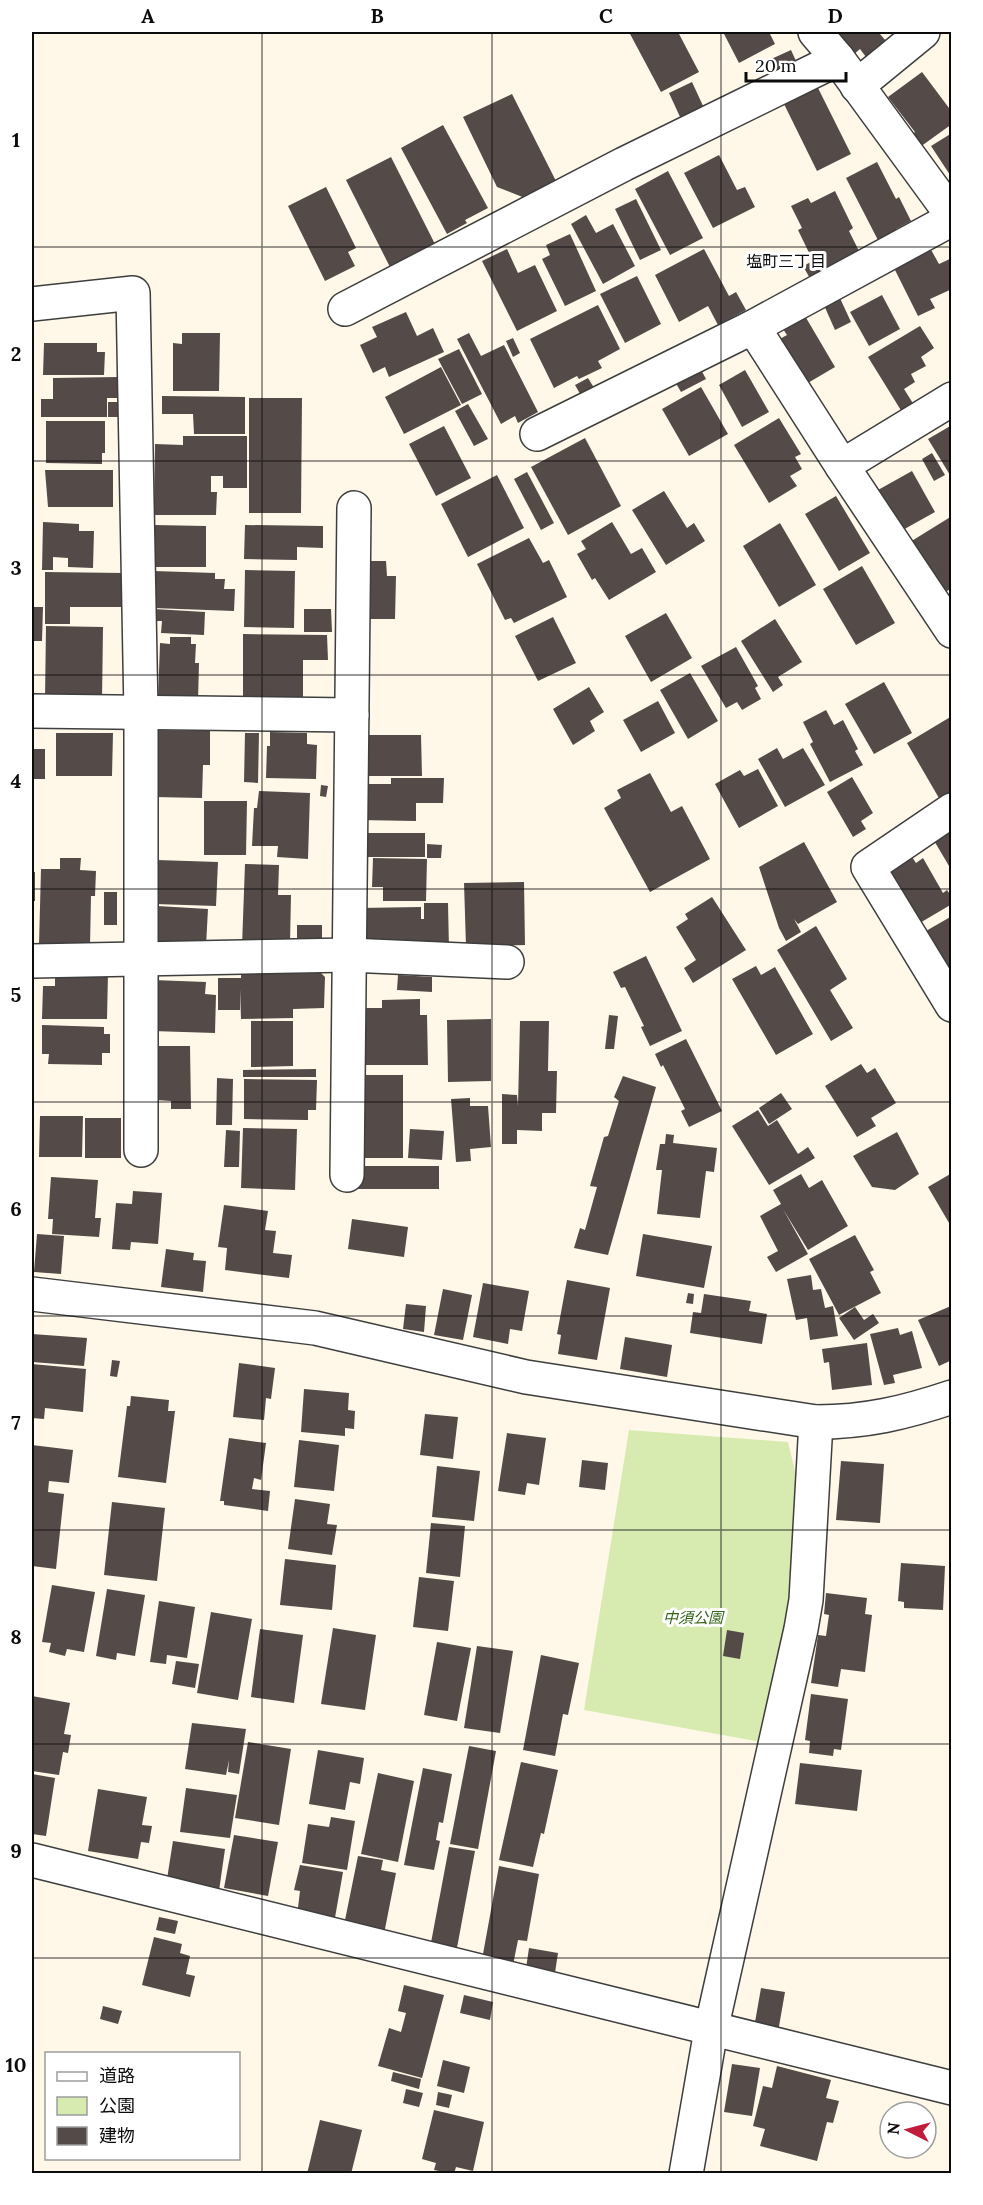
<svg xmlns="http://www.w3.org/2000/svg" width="983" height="2205" viewBox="0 0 983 2205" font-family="Lora,'Noto Sans JP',serif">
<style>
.green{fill:#d7ebb1}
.building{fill:#544a47}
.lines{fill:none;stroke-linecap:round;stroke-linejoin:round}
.street-casing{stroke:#3e3e3e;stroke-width:36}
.street{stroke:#fff;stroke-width:33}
.grid{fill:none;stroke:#0b0b0b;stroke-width:1.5;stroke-opacity:0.55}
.labels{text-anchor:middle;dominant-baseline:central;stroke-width:6;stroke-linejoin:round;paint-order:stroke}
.park-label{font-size:15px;font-style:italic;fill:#336519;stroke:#fff}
.neighbourhood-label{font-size:16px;fill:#0b0b0b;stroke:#fff}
.neatline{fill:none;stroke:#0b0b0b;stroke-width:2}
.grid-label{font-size:20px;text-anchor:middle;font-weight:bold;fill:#0b0b0b}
</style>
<rect width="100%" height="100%" fill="#fff8e9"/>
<!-- green -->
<polygon class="green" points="629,1430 788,1442 800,1492 786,1629 761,1742 584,1710"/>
<!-- building -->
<g class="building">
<polygon points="629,32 678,32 699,72 661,92"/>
<polygon points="723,32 769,32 775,44 739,63"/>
<polygon points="835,32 883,32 880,34 886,41 866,57 860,49 853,55"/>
<polygon points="791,50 796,61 774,71 769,60"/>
<polygon points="922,72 952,112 952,124 920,147 911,135 915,132 888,97"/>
<polygon points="692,82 704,108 681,119 669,93"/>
<polygon points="818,88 851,154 817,171 784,104"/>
<polygon points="512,94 558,185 530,200 497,187 463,117"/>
<polygon points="443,125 488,208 465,220 467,223 447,234 401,148"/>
<polygon points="952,133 952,178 931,146"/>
<polygon points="719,155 737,190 745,187 755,207 713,228 684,173"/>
<polygon points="391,157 437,248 392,271 346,180"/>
<polygon points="877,162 896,199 899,197 911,221 896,229 900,236 881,246 846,178"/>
<polygon points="668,171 703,238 670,255 635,189"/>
<polygon points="326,187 356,248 348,252 355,266 325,281 288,206"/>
<polygon points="835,191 853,228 849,231 859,251 820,271 823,277 812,282 803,266 813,261 798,230 802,228 791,206 808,198 811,203"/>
<polygon points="636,199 661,250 640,260 615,209"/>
<polygon points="586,215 596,233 613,224 635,266 603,284 571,224"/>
<polygon points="570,234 596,291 565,306 542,259 550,255 546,245"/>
<polygon points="930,248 939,264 952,258 952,289 930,299 935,308 918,316 893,266"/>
<polygon points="507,249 518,273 535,265 557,311 517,331 482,261"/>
<polygon points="704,249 729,296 736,292 746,310 718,325 708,306 679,322 655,275"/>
<polygon points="637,276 661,324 625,343 600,294"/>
<polygon points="882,295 900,329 869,346 850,312"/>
<polygon points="839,296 851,322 835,330 823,303"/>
<polygon points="598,305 620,349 598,361 602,368 579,379 577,376 554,388 530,339"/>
<polygon points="406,312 417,336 433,328 444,352 389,377 385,367 373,373 360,345 377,337 372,327"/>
<polygon points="805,316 835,367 801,387 774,342 787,335 783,329"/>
<polygon points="920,326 934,348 921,357 926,366 911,374 915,382 904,389 914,405 902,412 868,357"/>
<polygon points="182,333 220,333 219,391 173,391 173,343 182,344"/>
<polygon points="469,333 481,356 504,345 538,412 518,423 515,416 501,424 457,339"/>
<polygon points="513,338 520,353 513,357 506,341"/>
<polygon points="44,343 97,343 97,352 105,352 104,375 43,375"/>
<polygon points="459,349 482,394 462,404 438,359"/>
<polygon points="699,366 706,379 681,392 674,380"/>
<polygon points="441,367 461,405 404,434 385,397"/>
<polygon points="745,370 769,412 742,427 719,385"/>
<polygon points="118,377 118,398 107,398 107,417 41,417 41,399 53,399 53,378"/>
<polygon points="588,378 596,391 583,399 575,385"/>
<polygon points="701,387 728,434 689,456 662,409"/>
<polygon points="162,396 245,397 245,434 194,434 193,414 162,414"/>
<polygon points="249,398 302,398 301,513 249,513"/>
<rect x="108" y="402" width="23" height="15"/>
<polygon points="468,404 488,439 474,446 455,411"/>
<polygon points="779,418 801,454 795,457 802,469 790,476 797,486 769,503 734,445"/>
<polygon points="46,421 105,421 105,453 102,453 102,464 46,463"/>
<polygon points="952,425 952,474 950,475 928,439"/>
<polygon points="444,426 471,478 436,496 409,444"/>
<polygon points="183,436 247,436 247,488 223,488 223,476 211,476 211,492 217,492 216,515 154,515 155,444 183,445"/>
<polygon points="585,438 621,506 568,535 531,467"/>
<polygon points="932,453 945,475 934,481 922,459"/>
<polygon points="45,470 113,470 113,507 48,507"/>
<polygon points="912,471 935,512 901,531 878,490"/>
<polygon points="527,472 554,523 541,530 514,479"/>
<polygon points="497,475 524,528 468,557 441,504"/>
<polygon points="664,491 687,528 694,523 705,541 666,565 632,510"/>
<polygon points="836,496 870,553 839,571 805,514"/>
<polygon points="952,516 952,588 942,594 910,542"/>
<polygon points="43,522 79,524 79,531 94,531 93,568 68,567 68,558 53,557 53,570 42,570"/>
<polygon points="612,522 631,554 642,548 656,572 609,600 595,578 592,580 577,554 586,549 581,541"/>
<polygon points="780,523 816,585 779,607 743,546"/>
<polygon points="154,525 206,526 206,567 153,567"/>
<polygon points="245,525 323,526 323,548 297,547 297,560 244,559"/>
<polygon points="529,538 543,563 549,560 567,597 514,623 511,618 505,620 477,564"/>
<polygon points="359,561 386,561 387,576 396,576 395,619 358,619"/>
<polygon points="862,566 895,623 856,645 823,589"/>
<polygon points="245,570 295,571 294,628 244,627"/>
<polygon points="154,571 215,573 215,579 225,579 224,589 235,589 234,611 153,608"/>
<polygon points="45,572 124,573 124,607 70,607 70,624 45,624"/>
<polygon points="32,607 43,607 42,641 32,641"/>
<polygon points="154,609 205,612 204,635 161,633 162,621 153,621"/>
<polygon points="304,609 331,609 332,632 304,632"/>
<polygon points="666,613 692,658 651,682 625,636"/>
<polygon points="553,617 576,663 538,681 515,636"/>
<polygon points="775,619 802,662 778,677 783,685 773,692 741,641"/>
<polygon points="46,626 103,627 102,700 45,699"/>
<polygon points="243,634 327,635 328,660 303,660 303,700 243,700"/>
<polygon points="170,637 191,637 191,644 196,644 195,663 199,663 198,701 158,700 160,643 170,644"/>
<polygon points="736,647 758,686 755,688 761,699 742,710 737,702 726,708 701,666"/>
<polygon points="690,673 718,721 688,739 660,690"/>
<polygon points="884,682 912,733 874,754 845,704"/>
<polygon points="589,687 604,712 590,721 595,731 573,745 553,709"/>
<polygon points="658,701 675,733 641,752 623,720"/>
<polygon points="826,710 834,725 843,720 858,749 855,751 863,765 830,782 810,744 813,742 803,722"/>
<polygon points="952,716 952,800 943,805 907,743"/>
<polygon points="155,730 210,731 210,765 203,765 202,798 154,797"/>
<polygon points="270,732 307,733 307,744 317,745 316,779 266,778 267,746 270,746"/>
<polygon points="56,733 113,733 112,776 56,776"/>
<polygon points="245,733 259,733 258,783 244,782"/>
<polygon points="359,735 421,735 422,776 359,776"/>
<polygon points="777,748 783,759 803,748 825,785 785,807 758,759"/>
<rect x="32" y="749" width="13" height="30"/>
<polygon points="758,769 778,806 739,828 715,784 740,770 744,776"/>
<polygon points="650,773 671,812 682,806 710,859 650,892 604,808 621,798 617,790"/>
<polygon points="852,777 873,813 861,821 866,829 853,837 827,792"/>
<polygon points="391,778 444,778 443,803 416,803 416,821 358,820 359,784 391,784"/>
<polygon points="321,785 328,786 326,797 320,796"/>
<polygon points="259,791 310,793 308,859 277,857 278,846 252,846 254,808 257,808"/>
<polygon points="204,801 247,801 246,855 204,855"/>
<polygon points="952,828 952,871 933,839"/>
<rect x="362" y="833" width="63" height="24"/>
<polygon points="804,842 837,902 798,924 794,919 801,932 786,941 779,928 759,867"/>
<polygon points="427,844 442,845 441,858 427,858"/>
<polygon points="912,857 916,863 923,858 943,893 947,890 952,897 952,904 913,927 882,874"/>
<polygon points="60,858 81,858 80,870 96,871 95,896 91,896 90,946 39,945 41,869 60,869"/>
<polygon points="373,858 427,859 426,901 383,901 383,887 372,887"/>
<polygon points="157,860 218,862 216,906 155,904"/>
<polygon points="245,864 279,865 278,895 291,895 290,943 242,946"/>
<rect x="32" y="872" width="3" height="29"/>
<polygon points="524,882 525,945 466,947 464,883"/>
<rect x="104" y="892" width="13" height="33"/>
<polygon points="712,897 746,950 693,983 684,968 696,960 676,927 688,919 685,914"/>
<polygon points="424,903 448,903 449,949 359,947 359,908 421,907 421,919 424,919"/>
<polygon points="157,906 208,909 206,946 154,945"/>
<polygon points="952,916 952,979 919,935"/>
<rect x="297" y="925" width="25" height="22"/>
<polygon points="816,926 847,979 830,990 853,1028 831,1041 777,950"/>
<polygon points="646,956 682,1031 650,1046 641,1027 644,1026 625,987 621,988 613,972"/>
<polygon points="756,966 761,975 775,967 813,1034 776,1055 732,979"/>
<polygon points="55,973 108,973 107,1019 42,1019 43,986 55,986"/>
<polygon points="321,973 325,977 324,1008 293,1009 293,1018 241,1019 240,989 240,1010 218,1010 218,978 241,978 241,974"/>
<polygon points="398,975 432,977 432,992 397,990"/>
<polygon points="153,980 206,982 205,994 216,995 215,1033 152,1031"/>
<polygon points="420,999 420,1015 427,1015 428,1065 360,1065 360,1008 382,1008 382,1000"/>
<polygon points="609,1015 618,1016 614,1049 605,1049"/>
<polygon points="491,1019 491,1081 448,1082 447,1020"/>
<polygon points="251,1021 293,1021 293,1066 251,1067"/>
<polygon points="520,1021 549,1021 548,1071 557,1071 556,1113 542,1113 542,1131 517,1130 517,1144 502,1144 502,1094 517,1095 518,1106"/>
<polygon points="42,1025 104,1027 104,1034 110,1034 110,1053 102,1053 102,1065 48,1064 49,1054 42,1054"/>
<rect x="32" y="1029" width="2" height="39"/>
<polygon points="686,1039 722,1111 689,1127 681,1111 685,1109 663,1065 661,1067 655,1054"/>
<polygon points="156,1046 190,1046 191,1109 171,1109 171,1101 156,1100"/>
<polygon points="861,1064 867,1073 875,1068 896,1103 871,1118 876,1126 857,1137 825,1086"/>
<polygon points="316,1069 316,1077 243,1077 243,1070"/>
<polygon points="364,1075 403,1075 403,1158 365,1158 365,1150 359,1150"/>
<polygon points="623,1076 656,1087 608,1255 574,1248 580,1228 585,1230 597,1187 590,1186 604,1137 608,1136 619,1101 614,1097"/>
<polygon points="217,1078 233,1079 232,1125 216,1125"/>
<polygon points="244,1079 317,1080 316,1110 308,1110 308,1120 244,1119"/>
<polygon points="781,1093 792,1109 769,1124 759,1108"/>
<polygon points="470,1098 470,1106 488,1106 491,1147 470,1149 471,1161 456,1162 451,1099"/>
<polygon points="758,1110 768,1126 777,1120 798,1154 808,1147 815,1158 769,1185 732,1126"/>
<polygon points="40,1116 83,1116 82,1157 39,1157"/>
<rect x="85" y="1118" width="36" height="40"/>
<polygon points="243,1128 297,1129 295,1190 241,1188"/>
<polygon points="410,1129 444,1131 442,1160 408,1158"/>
<polygon points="226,1130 240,1131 239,1167 224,1167"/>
<polygon points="897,1132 919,1174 895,1190 872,1187 853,1156"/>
<polygon points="666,1134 674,1135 673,1143 717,1148 714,1172 706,1171 700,1218 657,1214 662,1170 656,1170 660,1144 665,1144"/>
<rect x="357" y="1166" width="82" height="23"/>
<polygon points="952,1173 952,1228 928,1187"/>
<polygon points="801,1174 809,1188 822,1180 848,1226 808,1250 783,1209 808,1254 776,1272 767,1257 778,1251 760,1216 781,1204 773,1190"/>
<polygon points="51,1177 98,1180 95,1218 101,1218 99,1237 52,1234 53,1219 48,1219"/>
<polygon points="133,1191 162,1193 158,1244 131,1242 130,1250 112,1249 116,1203 132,1204"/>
<polygon points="224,1205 268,1211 265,1230 276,1231 273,1253 292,1255 289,1278 225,1270 227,1248 218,1247"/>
<polygon points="352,1219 408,1227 404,1257 348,1249"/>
<polygon points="37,1234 64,1236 61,1274 34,1272"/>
<polygon points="643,1234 712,1246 704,1288 636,1276"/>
<polygon points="855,1235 874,1270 870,1272 881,1293 839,1315 809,1259"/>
<polygon points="166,1249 194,1253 193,1260 206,1261 203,1292 161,1287"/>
<polygon points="811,1275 813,1290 821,1289 825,1308 833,1306 838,1336 810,1340 807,1318 796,1320 787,1279"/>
<polygon points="567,1280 610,1288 597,1360 558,1354 561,1335 557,1334"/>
<polygon points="483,1283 529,1291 522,1331 510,1329 508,1344 473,1337"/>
<polygon points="443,1289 472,1295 463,1340 434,1335"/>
<polygon points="688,1293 694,1294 693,1304 686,1303"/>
<polygon points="704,1294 751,1301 749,1311 767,1314 762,1344 690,1333 693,1312 701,1313"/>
<polygon points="406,1304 426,1306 424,1332 403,1329"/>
<polygon points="951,1306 952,1360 939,1366 918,1320"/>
<polygon points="855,1307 864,1320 873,1314 879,1323 854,1340 839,1318"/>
<polygon points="898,1328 900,1335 912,1331 922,1368 893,1375 895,1383 884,1385 870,1334"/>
<polygon points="32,1334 87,1338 84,1366 32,1362"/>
<polygon points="625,1337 672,1345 667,1377 620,1369"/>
<polygon points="867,1343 872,1385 832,1390 829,1362 824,1363 822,1349"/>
<polygon points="112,1360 120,1361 117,1377 110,1376"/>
<polygon points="239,1363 275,1368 271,1399 266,1398 264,1420 233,1417"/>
<polygon points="32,1364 86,1369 83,1412 45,1408 44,1419 32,1418"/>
<polygon points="304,1389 349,1393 348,1410 355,1411 354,1429 345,1428 345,1436 301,1432"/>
<polygon points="131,1396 169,1400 168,1411 175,1411 166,1483 118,1477 127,1406 130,1406"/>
<polygon points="425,1414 458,1417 453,1459 420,1455"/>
<polygon points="507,1433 546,1438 539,1485 527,1483 525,1495 498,1491"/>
<polygon points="229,1438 266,1443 261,1480 254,1478 252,1489 270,1491 268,1511 224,1505 224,1501 220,1501"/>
<polygon points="299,1440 339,1445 334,1491 294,1487"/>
<polygon points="32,1445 73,1450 69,1483 49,1481 48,1492 64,1494 56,1569 32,1566"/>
<polygon points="582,1460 608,1463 605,1490 579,1487"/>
<polygon points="841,1461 884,1464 880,1523 836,1520"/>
<polygon points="437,1466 480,1471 474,1521 432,1517"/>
<polygon points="295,1499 330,1504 327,1524 337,1525 332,1555 288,1549"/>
<polygon points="112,1502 165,1508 157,1581 104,1575"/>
<polygon points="431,1523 465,1526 460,1577 426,1573"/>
<polygon points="285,1559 336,1565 332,1610 280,1605"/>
<polygon points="901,1563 945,1566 943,1610 904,1608 904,1602 898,1601"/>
<polygon points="419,1577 454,1581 448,1631 413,1627"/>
<polygon points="52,1585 95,1592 84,1652 67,1649 65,1656 49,1652 51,1643 42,1642"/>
<polygon points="107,1589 145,1595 135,1656 117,1653 116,1660 96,1656"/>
<polygon points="826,1593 867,1598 865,1614 872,1615 865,1672 841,1669 838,1687 811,1683 818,1635 826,1636 829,1615 824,1614"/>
<polygon points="159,1601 195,1607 187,1658 167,1655 166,1664 150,1662"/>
<polygon points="211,1612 252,1619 238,1700 197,1693"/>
<polygon points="333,1628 376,1635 365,1710 321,1704"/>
<polygon points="260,1629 303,1635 294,1703 251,1697"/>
<polygon points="727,1630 744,1633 740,1659 723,1656"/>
<polygon points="437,1642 471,1648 457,1721 424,1715"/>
<polygon points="477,1646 513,1651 500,1733 464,1728"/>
<polygon points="541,1655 579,1663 568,1715 563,1714 555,1756 523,1750"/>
<polygon points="176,1661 199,1664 195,1688 172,1684"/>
<polygon points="811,1694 848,1699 841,1750 834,1749 833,1756 809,1753 810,1741 805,1740"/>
<polygon points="32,1696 70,1703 64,1734 71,1735 68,1753 63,1752 59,1775 32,1771"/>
<polygon points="192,1723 246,1729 239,1774 228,1772 229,1760 226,1775 185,1769"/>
<polygon points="248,1742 291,1749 279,1825 235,1818"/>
<polygon points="469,1746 496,1751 478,1849 450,1844"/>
<polygon points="318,1750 364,1758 360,1784 350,1782 345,1810 309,1804"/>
<polygon points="521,1762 558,1770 544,1834 541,1833 533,1867 499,1860"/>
<polygon points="800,1763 862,1770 857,1811 795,1804"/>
<polygon points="423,1768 452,1774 443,1823 439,1822 436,1840 440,1841 434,1870 404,1865"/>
<polygon points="378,1773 414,1781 398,1862 361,1854"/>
<polygon points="32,1774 55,1778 46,1836 32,1834"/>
<polygon points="186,1788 237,1795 230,1838 180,1832"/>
<polygon points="98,1789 147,1797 142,1825 152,1826 149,1843 141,1842 138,1859 88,1851"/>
<polygon points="331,1817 355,1821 347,1870 302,1863 308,1824 329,1827"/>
<polygon points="234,1835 278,1842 268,1896 224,1888"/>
<polygon points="173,1841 225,1849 218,1898 167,1879"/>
<polygon points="449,1847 475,1851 456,1953 430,1948"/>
<polygon points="358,1856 383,1860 381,1870 396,1873 383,1939 343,1930"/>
<polygon points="300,1865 343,1872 333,1929 297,1916 300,1891 294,1890"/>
<polygon points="499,1866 539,1874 527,1941 518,1940 512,1970 481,1965"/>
<polygon points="159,1917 178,1921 175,1934 156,1930"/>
<polygon points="154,1937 182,1944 180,1953 190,1956 186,1974 195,1976 190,1997 142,1985"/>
<polygon points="529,1948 558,1953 554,1979 525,1975"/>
<polygon points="404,1985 444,1995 422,2078 378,2066 389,2028 401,2032 406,2013 398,2011"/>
<polygon points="761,1988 785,1992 778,2032 754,2028"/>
<polygon points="464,1995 493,2002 490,2020 460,2013"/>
<polygon points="103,2006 122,2011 118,2024 100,2019"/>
<polygon points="443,2060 470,2067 464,2093 437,2086"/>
<polygon points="732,2064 760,2068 752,2116 724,2112"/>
<polygon points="777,2066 831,2080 826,2098 839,2101 833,2123 827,2122 817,2161 760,2146 765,2129 753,2126 763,2086 772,2088"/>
<polygon points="393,2072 421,2079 419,2089 391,2081"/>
<polygon points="406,2089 423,2093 419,2107 403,2103"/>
<polygon points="438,2092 452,2095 449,2108 436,2105"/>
<polygon points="434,2110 484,2122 473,2171 456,2167 454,2174 434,2170 436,2163 422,2159"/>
<polygon points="320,2120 362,2130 351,2174 307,2174"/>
</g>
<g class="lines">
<defs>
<g id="street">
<polyline points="815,32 838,59 952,215"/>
<polyline points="857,86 923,32"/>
<polyline points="32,304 133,293 141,713 141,1150"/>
<polyline points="345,309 624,164 838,59"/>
<polyline points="753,327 842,466 952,631"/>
<polyline points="537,434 753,327 952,219"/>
<polyline points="842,466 952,399"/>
<polyline points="32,711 352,715"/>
<polyline points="952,810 868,867 952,1005"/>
<polyline points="32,961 349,955 507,962"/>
<polyline points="347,1175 354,508"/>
<path d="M 32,1294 L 315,1328 L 526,1377 L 816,1422 C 866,1422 904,1413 952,1397"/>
<polyline points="32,1860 952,2088"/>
<polyline points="686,2174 711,2030 801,1629 806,1600 816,1422"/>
</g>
</defs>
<!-- street casing -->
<use href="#street" class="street-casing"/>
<!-- street -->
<use href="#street" class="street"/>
</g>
<!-- grid -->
<path class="grid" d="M 262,32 L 262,2174M 492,32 L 492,2174M 721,32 L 721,2174M 32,247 L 952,247M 32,461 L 952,461M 32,675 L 952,675M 32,889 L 952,889M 32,1102 L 952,1102M 32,1316 L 952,1316M 32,1530 L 952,1530M 32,1744 L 952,1744M 32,1958 L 952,1958"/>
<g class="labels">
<!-- park labels -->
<g class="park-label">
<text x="693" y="1617">中須公園</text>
</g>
<!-- neighbourhood labels -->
<g class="neighbourhood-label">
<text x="786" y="261">塩町三丁目</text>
</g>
</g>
<!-- border -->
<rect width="983" height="2205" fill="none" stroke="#ffffff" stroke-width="66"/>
<!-- legend -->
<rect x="45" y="2052" width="195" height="108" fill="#ffffff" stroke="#9d9d9d" stroke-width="1.5"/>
<rect x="57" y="2072" width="30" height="9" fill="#ffffff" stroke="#9d9d9d" stroke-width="1.5"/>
<text x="99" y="2082" font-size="18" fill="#0b0b0b">道路</text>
<rect x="57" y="2097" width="30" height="18" fill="#d7ebb1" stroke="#9d9d9d" stroke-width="1.5"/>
<text x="99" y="2112" font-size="18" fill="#0b0b0b">公園</text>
<rect x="57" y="2127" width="30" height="18" fill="#544a47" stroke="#9d9d9d" stroke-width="1.5"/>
<text x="99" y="2142" font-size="18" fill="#0b0b0b">建物</text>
<!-- north arrow -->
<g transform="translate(908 2130) rotate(276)"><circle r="28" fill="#ffffff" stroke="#9d9d9d" stroke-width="1.5"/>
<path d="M0-4.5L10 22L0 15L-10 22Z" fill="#c21c3b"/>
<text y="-9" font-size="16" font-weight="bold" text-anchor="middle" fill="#0b0b0b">N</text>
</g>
<!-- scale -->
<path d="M746 72v9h100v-9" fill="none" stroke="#0b0b0b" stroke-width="3"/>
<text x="755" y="72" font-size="18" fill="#0b0b0b" stroke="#ffffff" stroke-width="4.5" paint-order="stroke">20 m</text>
<rect x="33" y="33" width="917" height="2139" class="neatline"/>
<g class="grid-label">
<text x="148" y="23">A</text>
<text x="377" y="23">B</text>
<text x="606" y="23">C</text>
<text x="835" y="23">D</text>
<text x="16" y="147">1</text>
<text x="16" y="361">2</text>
<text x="16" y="575">3</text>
<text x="16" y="788">4</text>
<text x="16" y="1002">5</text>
<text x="16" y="1216">6</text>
<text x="16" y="1430">7</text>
<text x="16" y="1644">8</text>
<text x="16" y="1858">9</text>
<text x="16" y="2072">10</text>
</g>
</svg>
